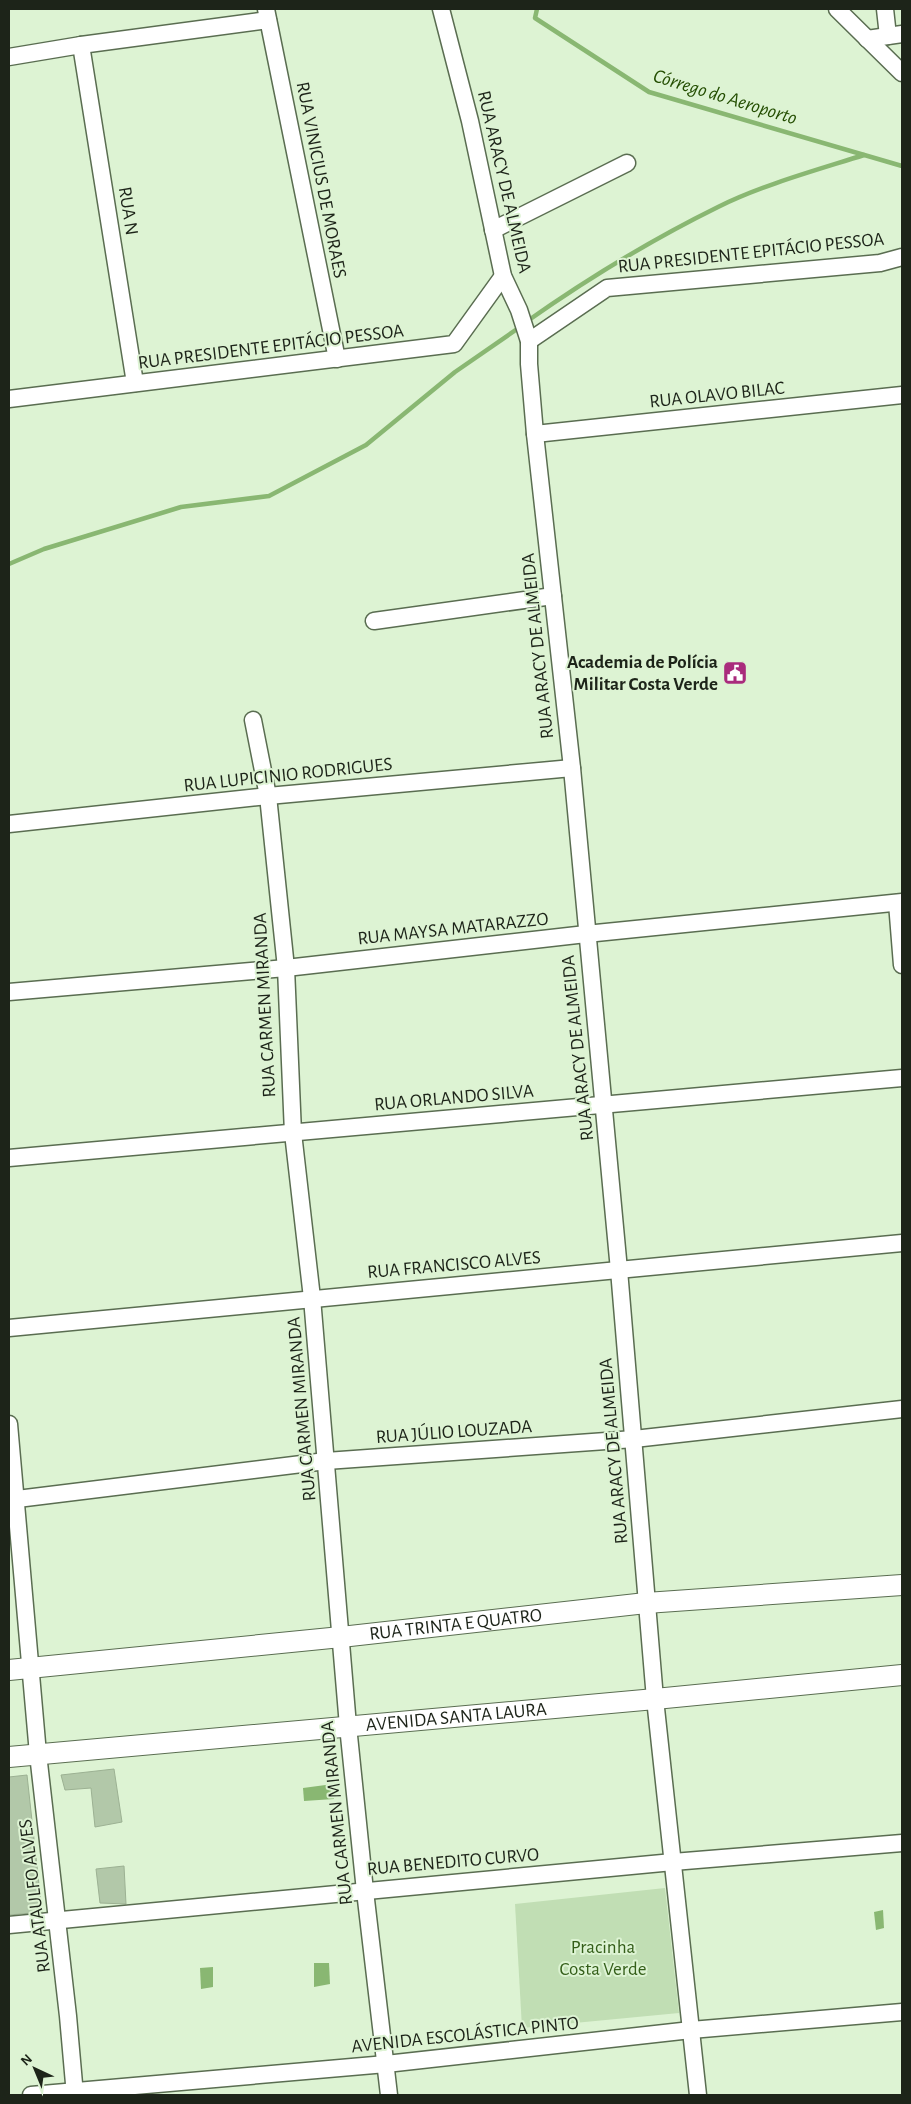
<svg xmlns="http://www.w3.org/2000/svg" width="911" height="2104" viewBox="0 0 911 2104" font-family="'Alegreya Sans',sans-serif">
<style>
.green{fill:#c1deb4}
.water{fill:#89b772}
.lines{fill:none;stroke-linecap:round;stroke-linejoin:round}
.stream{stroke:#89b772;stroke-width:4.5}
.building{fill:#b2c8a9;stroke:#9cb193}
.minor-casing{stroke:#5a6d51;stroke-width:19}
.tertiary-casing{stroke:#5a6d51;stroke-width:22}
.minor{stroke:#fff;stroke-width:16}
.tertiary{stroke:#fff;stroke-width:20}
.labels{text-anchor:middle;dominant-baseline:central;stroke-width:4;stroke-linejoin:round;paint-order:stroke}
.street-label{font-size:19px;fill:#1d2419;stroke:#ddf3d3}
.poi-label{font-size:19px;font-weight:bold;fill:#1d2419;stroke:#ddf3d3;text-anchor:end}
.park-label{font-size:19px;fill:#345e19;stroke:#ddf3d3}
.water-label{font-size:20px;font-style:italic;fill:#244e02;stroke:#ddf3d3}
</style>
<rect width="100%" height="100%" fill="#ddf3d3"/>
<!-- green -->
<polygon class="green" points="665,1888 679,2013 522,2028 515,1904"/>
<!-- water -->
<g class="water">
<polygon points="333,1784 334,1799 304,1801 303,1788"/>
<polygon points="883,1910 884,1928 876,1930 874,1912"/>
<polygon points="314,1963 329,1963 330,1984 314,1987"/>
<polygon points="213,1967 213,1987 201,1989 200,1968"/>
</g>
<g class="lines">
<!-- stream -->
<g class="stream">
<polyline points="537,9 535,18 649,92 902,166"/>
<path d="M 526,322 C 587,279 651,240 718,207 C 762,185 817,170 864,155"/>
<polyline points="9,564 44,549 181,507 269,496 366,445 455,372 520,327"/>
</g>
</g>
<!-- building -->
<g class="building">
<polygon points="114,1769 122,1822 95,1827 91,1788 65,1790 61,1775"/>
<polygon points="27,1775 42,1912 9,1915 9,1777"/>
<polygon points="124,1866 126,1904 100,1903 96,1869"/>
</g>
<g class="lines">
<defs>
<g id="minor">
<polyline points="266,9 337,359"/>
<polyline points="441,9 470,121 503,276 519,310 529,341 529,364 535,434 572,768 619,1270 655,1699 698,2095"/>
<polyline points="837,9 902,73"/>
<polyline points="885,9 888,36"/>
<polyline points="867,39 902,34"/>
<polyline points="81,45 135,383"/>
<polyline points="9,57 81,45 268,20"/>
<polyline points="493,230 627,163"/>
<polyline points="529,341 607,288 880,263 902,257"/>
<polyline points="9,399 454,344 503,276"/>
<polyline points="535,434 902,395"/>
<polyline points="374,621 553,596"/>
<polyline points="253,720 268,796 286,968 293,1133 312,1298 348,1726 365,1891 389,2095"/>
<polyline points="9,824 268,796 572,768"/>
<polyline points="897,903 902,965"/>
<polyline points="9,992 286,968 586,934 902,902"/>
<polyline points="9,1158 902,1078"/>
<polyline points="9,1328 902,1243"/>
<polyline points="9,1424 38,1754 68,2016 75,2095"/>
<polyline points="9,1500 326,1461 634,1439 902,1409"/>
<polyline points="9,1925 673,1862 902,1843"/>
<polyline points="31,2095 386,2064 691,2030 902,2012"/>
</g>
<g id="tertiary">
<path id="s1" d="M 9,1670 L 341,1637 L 646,1603 L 902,1585"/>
<path id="s2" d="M 9,1757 L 655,1699 L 902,1675"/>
</g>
</defs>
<!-- minor casing -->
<use href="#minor" class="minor-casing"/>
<!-- tertiary casing -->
<use href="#tertiary" class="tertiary-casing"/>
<!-- minor -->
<use href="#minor" class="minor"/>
<!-- tertiary -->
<use href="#tertiary" class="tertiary"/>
</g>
<!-- icons -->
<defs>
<symbol id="civic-square" viewBox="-11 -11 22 22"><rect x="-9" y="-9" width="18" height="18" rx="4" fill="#a92b7c" stroke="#ddf3d3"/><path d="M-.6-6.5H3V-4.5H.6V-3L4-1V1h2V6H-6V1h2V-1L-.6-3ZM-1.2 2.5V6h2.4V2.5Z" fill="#fff"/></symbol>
</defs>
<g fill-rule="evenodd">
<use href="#civic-square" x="721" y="659" width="28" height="28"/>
</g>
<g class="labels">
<!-- street labels -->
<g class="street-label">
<text transform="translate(321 180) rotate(79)">RUA VINICIUS DE MORAES</text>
<text transform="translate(504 182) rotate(77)">RUA ARACY DE ALMEIDA</text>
<text transform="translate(128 211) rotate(81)">RUA N</text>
<text transform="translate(751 253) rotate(-6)">RUA PRESIDENTE EPITÁCIO PESSOA</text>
<text transform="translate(271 347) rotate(-7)">RUA PRESIDENTE EPITÁCIO PESSOA</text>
<text transform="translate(717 395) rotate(-6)">RUA OLAVO BILAC</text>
<text transform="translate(538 646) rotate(-96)">RUA ARACY DE ALMEIDA</text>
<text transform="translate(288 775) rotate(-6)">RUA LUPICINIO RODRIGUES</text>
<text transform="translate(453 929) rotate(-6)">RUA MAYSA MATARAZZO</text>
<text transform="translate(265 1005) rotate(-93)">RUA CARMEN MIRANDA</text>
<text transform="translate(578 1048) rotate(-96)">RUA ARACY DE ALMEIDA</text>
<text transform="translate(454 1098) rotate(-5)">RUA ORLANDO SILVA</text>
<text transform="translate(454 1265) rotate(-5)">RUA FRANCISCO ALVES</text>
<text transform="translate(302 1409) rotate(-95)">RUA CARMEN MIRANDA</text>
<text transform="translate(454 1432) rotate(-4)">RUA JÚLIO LOUZADA</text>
<text transform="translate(614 1451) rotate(-95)">RUA ARACY DE ALMEIDA</text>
<text stroke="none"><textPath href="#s1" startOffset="449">RUA TRINTA E QUATRO</textPath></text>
<text stroke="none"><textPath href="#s2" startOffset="449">AVENIDA SANTA LAURA</textPath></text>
<text transform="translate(337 1813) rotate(-96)">RUA CARMEN MIRANDA</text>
<text transform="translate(453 1862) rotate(-5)">RUA BENEDITO CURVO</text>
<text transform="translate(35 1896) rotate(-97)">RUA ATAULFO ALVES</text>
<text transform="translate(465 2035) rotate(-6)">AVENIDA ESCOLÁSTICA PINTO</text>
</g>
<!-- poi labels -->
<g class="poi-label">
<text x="718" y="662">Academia de Polícia<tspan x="718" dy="22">Militar Costa Verde</tspan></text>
</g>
<!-- park labels -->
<g class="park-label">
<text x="603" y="1947">Pracinha<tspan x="603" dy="22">Costa Verde</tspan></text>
</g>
<!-- water labels -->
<g class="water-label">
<text transform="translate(725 97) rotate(17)">Córrego do Aeroporto</text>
</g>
</g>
<!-- border -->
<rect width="911" height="2104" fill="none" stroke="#1d2419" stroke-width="20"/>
<!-- north arrow -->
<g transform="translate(35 2069) rotate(316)" stroke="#ddf3d3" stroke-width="4" paint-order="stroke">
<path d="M0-4L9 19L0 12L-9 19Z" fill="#1d2419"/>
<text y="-8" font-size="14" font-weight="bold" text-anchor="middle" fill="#1d2419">N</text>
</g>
</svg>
